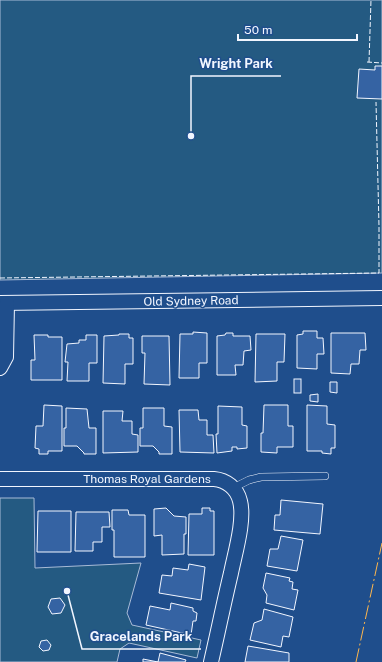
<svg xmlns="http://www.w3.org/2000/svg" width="382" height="662" viewBox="0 0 382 662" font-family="'Public Sans',sans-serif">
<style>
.green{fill:#245a82;stroke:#a8bbd7}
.building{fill:#3563a3;stroke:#f2f6ff}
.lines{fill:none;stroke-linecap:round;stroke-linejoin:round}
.service-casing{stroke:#f2f6ff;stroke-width:8}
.minor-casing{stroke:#f2f6ff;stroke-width:16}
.service{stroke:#1f4e8c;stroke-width:7}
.minor{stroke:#1f4e8c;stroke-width:14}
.fence{stroke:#f2f6ff;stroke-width:1;stroke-dasharray:5 2;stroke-linecap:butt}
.power{stroke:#ffb74d;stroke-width:1;stroke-dasharray:14 3 2 3;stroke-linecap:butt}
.labels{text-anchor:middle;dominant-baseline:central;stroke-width:3;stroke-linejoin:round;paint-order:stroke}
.street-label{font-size:12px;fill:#f2f6ff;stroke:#1f4e8c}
.leader{fill:none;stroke:#f2f6ff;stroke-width:1.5}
.callout-dot{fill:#f2f6ff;stroke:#1f4e8c;stroke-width:1.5}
.callout-label{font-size:13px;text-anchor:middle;font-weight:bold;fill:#f2f6ff;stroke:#1f4e8c;stroke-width:3;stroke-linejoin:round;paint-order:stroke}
</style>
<rect width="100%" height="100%" fill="#1f4e8c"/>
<!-- green -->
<g class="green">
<polygon points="0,0 382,0 382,273 0,280"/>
<polygon points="0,498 34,498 35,568 141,563 127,613 132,625 201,640 197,658 129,643 120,649 117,662 0,662"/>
</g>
<!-- building -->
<g class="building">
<polygon points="375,66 382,66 382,99 357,98 359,69 375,70"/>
<polygon points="303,331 317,331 317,338 323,338 324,354 317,354 317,369 297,368 297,335 303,334"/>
<polygon points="193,332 207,333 207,363 199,363 199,378 179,378 180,334 193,334"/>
<polygon points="226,333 233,333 233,336 250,336 251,350 244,351 243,365 235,365 236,375 217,375 217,336 225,335"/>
<polygon points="331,333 365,333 366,350 360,350 359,364 351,364 350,374 331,373"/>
<polygon points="119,334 129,334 129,338 133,338 133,364 125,364 125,384 103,383 104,336 119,335"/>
<polygon points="256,334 285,334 284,362 277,362 277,381 255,382"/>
<polygon points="34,335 48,335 48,337 62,337 62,380 31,380 31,360 35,360"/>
<polygon points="86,335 97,335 97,363 89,363 89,381 67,381 68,362 65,362 67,344 79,343 79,340 86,340"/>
<polygon points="142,336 169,336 170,385 144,384 145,353 142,353"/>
<rect x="294" y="379" width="7" height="14"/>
<polygon points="330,382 337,382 337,393 330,392"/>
<polygon points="318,394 318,402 310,401 310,395"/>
<polygon points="44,405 62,406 62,451 48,451 48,454 39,454 39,449 35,448 36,426 43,426"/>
<polygon points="264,405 288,405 288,426 293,426 293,447 277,447 277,453 261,452 261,433 263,433"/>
<polygon points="307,405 327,406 327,424 335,425 335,448 331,448 331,454 322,453 322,451 307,451"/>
<polygon points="218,406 242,407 242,425 247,426 247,448 237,449 237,447 232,447 232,451 217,453 216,434 218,434"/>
<polygon points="66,408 87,409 89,428 96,428 96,454 84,454 84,453 77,446 64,446 64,428 66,428"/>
<polygon points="143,408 164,408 164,426 172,427 172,454 159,454 159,452 153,446 140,446 140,428 143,428"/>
<polygon points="179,410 198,410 199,420 207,420 207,435 213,435 214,453 180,452"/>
<polygon points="103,411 123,411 122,421 132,421 132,434 138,435 138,452 103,453"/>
<polygon points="281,500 323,504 320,534 274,530 275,515 280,515"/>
<polygon points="166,508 174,516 186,517 186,534 184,534 184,554 162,555 162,535 154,536 154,509"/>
<polygon points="202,508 210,508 210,511 214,511 214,555 188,555 189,514 202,514"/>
<polygon points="112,510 128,510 129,515 145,515 145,557 114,557 114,530 112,530"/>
<polygon points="38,511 71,511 71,552 37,552"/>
<polygon points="76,512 109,512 110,527 102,527 102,542 93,542 93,551 75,551"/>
<polygon points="281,536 303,540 297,571 267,566 270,549 278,549"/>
<polygon points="189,564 205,567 201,600 159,593 162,575 172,576 173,568 188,570"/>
<polygon points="266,573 290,578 289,581 293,582 292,589 298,590 294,610 266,603 267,595 263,588"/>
<polygon points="60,598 65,605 61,613 52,614 48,607 51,599"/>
<polygon points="171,603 193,608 193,611 197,613 196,621 193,621 191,635 146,625 150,606 170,610"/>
<polygon points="264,609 293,617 289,637 283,636 281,647 250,640 254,623 262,620"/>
<polygon points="47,640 51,645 49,650 43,651 39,647 41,641"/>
<polygon points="248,646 289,653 289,662 245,662"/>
<polygon points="160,653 186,660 185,662 143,662 143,659 158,662"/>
</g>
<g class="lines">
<defs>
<polyline id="service" points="233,488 249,480 261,477 325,476"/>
<g id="minor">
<polyline points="0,303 382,298"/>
<polyline points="0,368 6,357 7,303"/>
<path d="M 0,479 L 214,479 C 226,480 237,488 240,501 C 245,520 235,553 231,573 C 224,602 218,632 211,662"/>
</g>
</defs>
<!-- service casing -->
<use href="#service" class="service-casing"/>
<!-- minor casing -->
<use href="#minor" class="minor-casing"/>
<!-- service -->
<use href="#service" class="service"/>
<!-- minor -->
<use href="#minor" class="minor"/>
<!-- fence -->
<g class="fence">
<polyline points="367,62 382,63"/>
<polyline points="369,62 371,0"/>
<polyline points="0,278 379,273 379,226 376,102"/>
</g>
<!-- power -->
<polyline class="power" points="356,662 382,543"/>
</g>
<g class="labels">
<!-- street labels -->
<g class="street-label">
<text transform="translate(191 301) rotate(-1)">Old Sydney Road</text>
<text x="147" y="479">Thomas Royal Gardens</text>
</g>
</g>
<!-- callouts -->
<path class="leader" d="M191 136L191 76H281M67 591L82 649H201"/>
<g class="callout-dot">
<circle cx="191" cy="136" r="4"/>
<circle cx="67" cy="591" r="4"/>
</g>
<g class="callout-label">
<text x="236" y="68">Wright Park</text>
<text x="141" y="641">Gracelands Park</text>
</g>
<!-- scale -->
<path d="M238 34v6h119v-6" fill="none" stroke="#f2f6ff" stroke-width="2"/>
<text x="244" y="34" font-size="12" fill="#f2f6ff" stroke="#1f4e8c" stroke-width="3" paint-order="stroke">50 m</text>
</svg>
